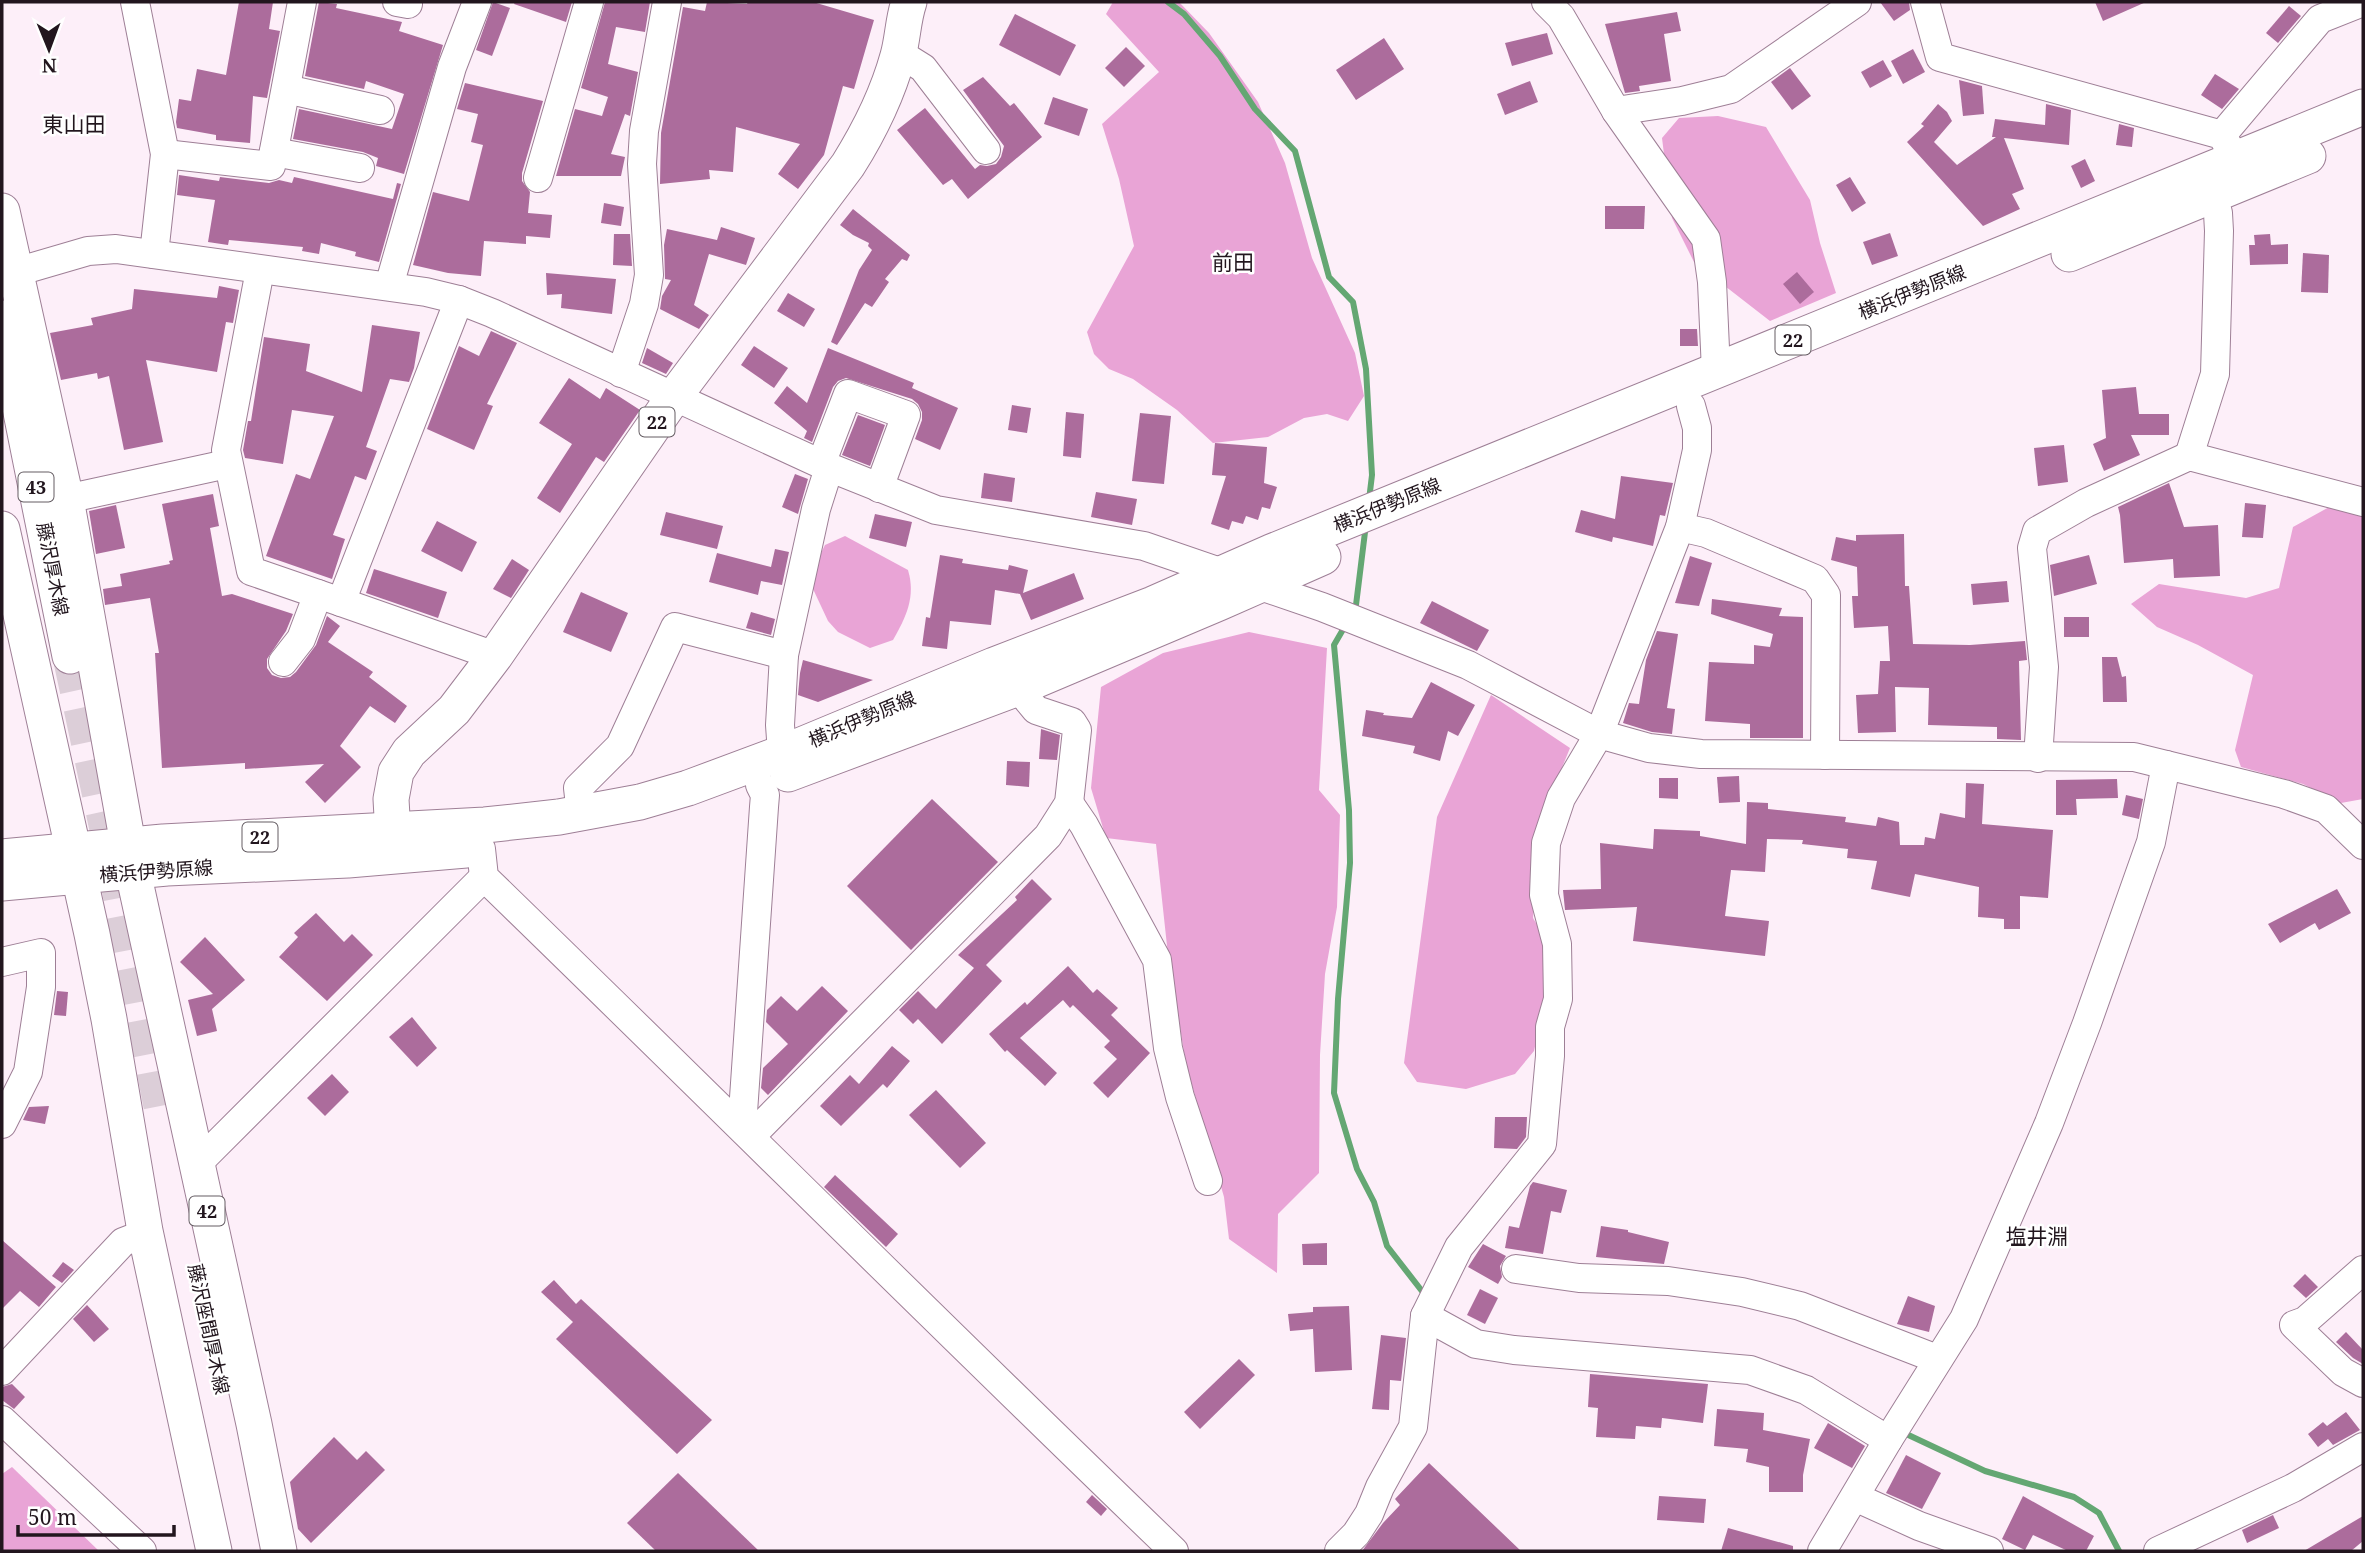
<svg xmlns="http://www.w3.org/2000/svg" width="2365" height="1553" viewBox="0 0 2365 1553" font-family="'Noto Serif','Noto Sans JP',serif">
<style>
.forest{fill:#e9a4d6}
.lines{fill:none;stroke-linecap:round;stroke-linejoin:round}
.stream{stroke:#64a773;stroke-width:6}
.building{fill:#ac6c9c}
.major-tunnel{stroke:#dcced8;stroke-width:35;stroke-dasharray:35 18;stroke-linecap:butt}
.minor-casing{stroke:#9e7f96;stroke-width:30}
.major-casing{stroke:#9e7f96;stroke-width:37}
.minor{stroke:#fff;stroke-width:28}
.major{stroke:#fff;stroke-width:35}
.labels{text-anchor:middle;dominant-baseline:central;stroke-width:5;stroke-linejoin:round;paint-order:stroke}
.shield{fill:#fff;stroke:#645c62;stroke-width:2}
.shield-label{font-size:18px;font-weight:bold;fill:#22161e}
.street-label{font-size:19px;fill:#22161e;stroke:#fff}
.neighbourhood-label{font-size:21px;fill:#22161e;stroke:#fff}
</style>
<rect width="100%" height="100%" fill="#fdeff9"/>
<!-- forest -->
<g class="forest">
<polygon points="1113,2 1179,2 1209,33 1258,102 1285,163 1312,258 1355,353 1364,396 1348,421 1327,414 1304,418 1268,437 1213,443 1177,410 1133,379 1109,369 1094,354 1087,332 1134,246 1119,179 1102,124 1159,72 1106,14"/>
<polygon points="1718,116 1766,127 1810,200 1820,243 1836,293 1770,321 1694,262 1672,218 1662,138 1679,118"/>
<polygon points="2331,506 2363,515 2363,799 2341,803 2303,784 2241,767 2235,750 2253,675 2198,645 2157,627 2131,604 2159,584 2246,598 2279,588 2293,527"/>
<path d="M 845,536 L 908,570 C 916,597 906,617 893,640 L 870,648 L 838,632 L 828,621 L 813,589 L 817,561 L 825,545 Z"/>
<polygon points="1249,632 1327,648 1319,790 1340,815 1337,907 1325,974 1320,1055 1319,1173 1278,1214 1277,1273 1229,1239 1224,1197 1186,1064 1168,955 1156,844 1106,838 1091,788 1101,687 1163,653"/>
<polygon points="1491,695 1570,748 1538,826 1533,918 1546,940 1546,998 1534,1051 1515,1074 1466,1089 1417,1082 1404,1063 1437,817"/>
<polygon points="12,1467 99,1551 2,1551 2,1474"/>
</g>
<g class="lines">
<!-- stream -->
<g class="stream">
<polyline points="1168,2 1184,14 1220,56 1255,109 1295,151 1329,277 1353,302 1366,369 1372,475 1369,500"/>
<polyline points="1354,610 1356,605 1366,524"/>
<polyline points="1345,626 1334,645 1349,810 1350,863 1338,999 1334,1093 1357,1169 1374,1202 1387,1246 1425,1295"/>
<polyline points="1902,1432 1985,1471 2074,1497 2099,1513 2119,1551"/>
</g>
</g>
<!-- building -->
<g class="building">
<polygon points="239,2 273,2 269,29 280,31 267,98 253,96 250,143 216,140 216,135 177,128 176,122 179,99 191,101 197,69 226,75"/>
<polygon points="319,2 337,4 336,8 402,22 399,31 443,45 404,174 376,166 378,158 363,152 293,139 299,109 392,129 404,94 366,81 364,89 305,76"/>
<polygon points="493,2 510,8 492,56 476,50"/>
<polygon points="515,2 572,2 566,22 514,4"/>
<polygon points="605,2 650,2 645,32 616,27 608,64 638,72 630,116 625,114 611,154 625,157 621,176 556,176 575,109 602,116 608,97 581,88"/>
<polygon points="707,2 747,4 748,2 813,2 874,20 854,89 843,86 824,155 798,189 778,174 800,144 736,127 733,172 709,170 710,179 660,184 661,133 683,7 705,11"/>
<polygon points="1880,2 1909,2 1910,10 1894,21"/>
<polygon points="2095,2 2146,2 2103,21"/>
<polygon points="2289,6 2301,16 2278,43 2266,33"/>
<polygon points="1677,12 1681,31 1664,34 1671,81 1639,86 1640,91 1625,93 1605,24"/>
<polygon points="1015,14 1076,45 1060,76 999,45"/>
<polygon points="1547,33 1553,54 1512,66 1505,43"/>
<polygon points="1384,38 1404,69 1356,100 1336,70"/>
<polygon points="1126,47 1145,66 1124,87 1105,68"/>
<polygon points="1913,49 1925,72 1903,84 1891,61"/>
<polygon points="1883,60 1892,76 1870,88 1861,72"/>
<polygon points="1790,68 1811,96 1792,110 1771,82"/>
<polygon points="2215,74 2239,89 2222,109 2201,95"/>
<polygon points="983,77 1010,106 1014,103 1042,137 968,199 952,179 943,185 897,130 925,108 975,169 980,165 987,166 996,164 1001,157 1004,146 963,90"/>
<polygon points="1959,80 1982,86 1984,114 1963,116"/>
<polygon points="1530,81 1538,102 1505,115 1497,94"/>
<polygon points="465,83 543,101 522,173 522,181 530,192 528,213 552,215 550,238 526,236 526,244 484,241 481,276 448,273 413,265 433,192 469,201 483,145 471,142 478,114 457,109"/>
<polygon points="1053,97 1088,109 1079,136 1044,124"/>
<polygon points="1938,104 1947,112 1952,121 1934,142 1957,165 1996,137 1992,137 1995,119 2045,125 2046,104 2071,110 2069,145 2004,138 2024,189 2012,194 2020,209 1983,226 1907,142 1924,126 1921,124"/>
<polygon points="2119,124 2134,128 2132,147 2116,145"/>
<polygon points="2085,159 2095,181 2081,188 2071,166"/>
<polygon points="179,175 219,181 220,177 269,183 279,180 292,183 294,177 393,199 397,183 401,184 379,262 355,256 356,252 321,243 319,254 302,251 303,247 229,240 228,245 208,242 215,200 177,195"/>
<polygon points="1850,177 1866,203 1852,212 1836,185"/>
<polygon points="604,203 624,207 621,226 601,223"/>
<polygon points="1605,206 1645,206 1644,229 1605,229"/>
<polygon points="853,209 910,255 907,261 902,259 885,279 889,282 872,307 865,303 837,345 831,342 859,270 872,250 868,246 869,243 853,235 840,225"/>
<polygon points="721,227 755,238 746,265 709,254 694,305 709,315 699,329 660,309 662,296 671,280 665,279 664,245 667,229 717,240"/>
<polygon points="1890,233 1898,256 1872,265 1863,242"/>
<polygon points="614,234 630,234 632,266 613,265"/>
<polygon points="2270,234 2271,245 2288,244 2288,264 2250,265 2249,245 2255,245 2254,235"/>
<polygon points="2303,253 2329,255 2328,293 2301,292"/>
<polygon points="1797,272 1814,292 1800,304 1783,284"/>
<polygon points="546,273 616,279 612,314 561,308 562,294 547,295"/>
<polygon points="219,286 239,290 233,323 226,322 217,372 146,360 163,442 124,450 109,376 98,379 97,373 61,380 50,333 93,325 91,318 132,309 134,289 217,298"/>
<polygon points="788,293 815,309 804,327 777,311"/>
<polygon points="372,325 420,332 414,368 409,382 390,379 366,447 377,451 366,480 355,476 333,535 345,539 332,579 266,556 296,474 310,479 334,416 292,410 283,464 245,458 243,450 248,421 251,421 264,337 310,344 306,371 362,392"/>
<polygon points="1680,329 1697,329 1698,346 1680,346"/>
<polygon points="491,331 517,343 487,404 493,406 474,450 427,429 459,346 479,356"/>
<polygon points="754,346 788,368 774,388 741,365"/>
<polygon points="647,348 673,363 666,374 642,363"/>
<polygon points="828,348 914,383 912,388 958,408 940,450 915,439 922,420 922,412 918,404 912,399 846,378 838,381 833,387 812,442 804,438 807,431 774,403 787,386 807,403"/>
<polygon points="569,378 600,399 606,388 640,410 604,462 596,457 560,513 537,498 572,444 539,423"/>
<polygon points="2136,387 2139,414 2169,414 2169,435 2131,435 2140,455 2104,471 2093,444 2106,438 2102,390"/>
<polygon points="1012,405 1031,408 1027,433 1008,430"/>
<polygon points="1066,412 1084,414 1081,458 1063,456"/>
<polygon points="1140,413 1171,416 1164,484 1132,481"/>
<polygon points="858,415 885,425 870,466 842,455"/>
<polygon points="1215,443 1267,447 1264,483 1277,487 1270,509 1262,507 1258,520 1246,516 1243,524 1232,521 1229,530 1211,524 1226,476 1212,475"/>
<polygon points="2064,445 2068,482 2038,486 2034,448"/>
<polygon points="984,473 1015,478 1012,502 981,498"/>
<polygon points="795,474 808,479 798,514 782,507"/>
<polygon points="1621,476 1673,483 1665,516 1660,515 1653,546 1613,537 1612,542 1575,532 1581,510 1615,519"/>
<polygon points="2169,483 2184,527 2218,525 2220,576 2174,578 2173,559 2124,563 2120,515 2118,507"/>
<polygon points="1096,492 1137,499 1132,525 1091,517"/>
<polygon points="213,494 219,526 210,528 222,596 232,594 293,614 286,631 267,659 267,668 272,675 281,678 290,677 296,672 316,645 327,616 340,626 328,642 373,672 369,677 407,706 395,723 370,706 340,746 361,767 325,803 305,782 324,764 245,769 245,763 162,768 155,653 159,653 150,598 105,605 103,589 122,586 120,574 170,564 169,561 173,560 162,504"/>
<polygon points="2245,503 2266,505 2263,538 2242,537"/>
<polygon points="116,505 125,548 96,554 89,511"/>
<polygon points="666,512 723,526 717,549 660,535"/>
<polygon points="875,514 912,522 906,547 869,538"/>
<polygon points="437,521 477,542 462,572 421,551"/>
<polygon points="1904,534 1905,586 1909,586 1913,644 1970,645 2025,641 2027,660 2019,661 2021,740 1997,739 1997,727 1928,725 1929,688 1895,687 1896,732 1858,733 1856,695 1878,694 1880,661 1890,661 1888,626 1854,628 1852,596 1858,596 1857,567 1831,560 1836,537 1856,541 1856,535"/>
<polygon points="775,549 789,552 782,585 761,581 758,595 709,582 717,553 771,567"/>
<polygon points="940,555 963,559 962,563 1008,570 1009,565 1028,570 1023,593 1074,573 1084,599 1031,620 1020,594 995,590 991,625 950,621 947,649 922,646 926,617 930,618"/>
<polygon points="2089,555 2097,584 2054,596 2050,565"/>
<polygon points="1690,556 1712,563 1699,606 1675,603"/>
<polygon points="512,559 529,570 511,598 493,589"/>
<polygon points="374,569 447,592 438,618 366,593"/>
<polygon points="2007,581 2009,602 1973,605 1971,584"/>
<polygon points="581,592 628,613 611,652 563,632"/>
<polygon points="1712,599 1782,608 1779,616 1803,617 1803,738 1750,738 1750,724 1705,721 1709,662 1754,664 1754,645 1770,647 1773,634 1711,614"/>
<polygon points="1432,601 1489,630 1477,651 1420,623"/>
<polygon points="751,612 775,619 771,635 746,628"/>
<rect x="2064" y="617" width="25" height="20"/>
<polygon points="1657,631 1678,634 1667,708 1675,709 1672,734 1652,732 1623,723 1629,703 1639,704 1646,660"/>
<polygon points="2102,657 2117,657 2122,677 2126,676 2127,702 2103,702"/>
<polygon points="803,660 873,680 818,702 798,695 800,673"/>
<polygon points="1431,682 1475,705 1458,736 1448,731 1440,761 1413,753 1415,746 1362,736 1366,710 1384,713 1383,715 1412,718"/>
<polygon points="1041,729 1060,735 1057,760 1039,759"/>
<polygon points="1007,761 1030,762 1029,787 1006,785"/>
<polygon points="1739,776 1740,802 1719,803 1717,777"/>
<polygon points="1659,778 1678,778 1678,799 1659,798"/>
<polygon points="2117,779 2118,798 2076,799 2077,815 2056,815 2056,780"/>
<polygon points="1966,783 1984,784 1982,824 2053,830 2048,898 2020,896 2020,929 2004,929 2004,919 1978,917 1979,887 1915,874 1910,897 1871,889 1877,861 1847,858 1848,849 1802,844 1803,840 1767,839 1765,872 1731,870 1725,916 1769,921 1765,956 1633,941 1637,907 1565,910 1563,890 1601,889 1600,843 1653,849 1654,829 1700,831 1700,836 1746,844 1747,802 1768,803 1768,809 1846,817 1845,822 1876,826 1878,817 1899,822 1900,845 1924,845 1925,837 1935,839 1940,813 1965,818"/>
<polygon points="2126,795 2143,799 2139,819 2122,815"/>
<polygon points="932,799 998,862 911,950 847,886"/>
<polygon points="1032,879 1052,899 986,965 1002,981 942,1044 918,1019 913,1024 899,1010 918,991 936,1009 974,968 958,955 1017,900 1015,897"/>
<polygon points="2337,889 2351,913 2319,930 2315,923 2280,943 2268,924"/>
<polygon points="316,913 344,942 352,934 373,955 327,1001 279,957 298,937 294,933"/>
<polygon points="205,937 245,980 212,1009 217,1031 197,1036 188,1000 213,994 180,962"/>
<polygon points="1068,966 1093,993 1097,989 1118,1008 1111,1015 1150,1053 1108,1098 1093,1083 1117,1059 1104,1047 1110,1041 1073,1005 1070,1008 1063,1000 1020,1038 1057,1073 1045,1086 1007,1050 1005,1052 989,1034 1025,1002 1027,1005"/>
<polygon points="822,986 848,1011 768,1095 761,1088 763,1068 788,1044 766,1022 767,1010 781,996 797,1011"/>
<polygon points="57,991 68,992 66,1016 54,1015"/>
<polygon points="412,1017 437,1048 417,1067 389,1037"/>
<polygon points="892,1046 910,1061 887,1088 883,1084 841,1126 820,1106 850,1075 859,1084"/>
<polygon points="332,1074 349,1092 325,1116 307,1098"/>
<polygon points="936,1090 986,1143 960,1168 909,1115"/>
<polygon points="49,1106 45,1124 23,1120 29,1107"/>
<polygon points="1495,1117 1527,1117 1526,1137 1517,1149 1494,1148"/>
<polygon points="835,1175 898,1234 886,1247 824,1187"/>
<polygon points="1533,1182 1567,1190 1561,1213 1551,1211 1543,1254 1505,1248 1509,1226 1519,1228 1530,1186"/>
<polygon points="1601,1226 1628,1230 1628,1232 1669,1242 1664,1264 1596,1257"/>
<polygon points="2,1240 56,1287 39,1307 20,1291 2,1309"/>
<polygon points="1327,1243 1327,1265 1303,1265 1302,1244"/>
<polygon points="1483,1244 1506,1256 1500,1266 1502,1277 1498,1284 1468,1267"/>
<polygon points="63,1262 74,1270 62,1283 52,1276"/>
<polygon points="2305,1274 2318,1287 2306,1298 2293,1286"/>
<polygon points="554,1280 576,1304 581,1299 712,1420 677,1454 556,1339 573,1322 541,1292"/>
<polygon points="1480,1289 1498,1298 1485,1324 1467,1315"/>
<polygon points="1908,1296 1935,1306 1929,1332 1897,1324"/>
<polygon points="87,1305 109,1329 94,1342 73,1319"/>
<polygon points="1349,1306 1352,1370 1315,1372 1313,1329 1290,1331 1288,1314 1313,1312 1313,1307"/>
<polygon points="2346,1332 2363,1350 2363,1364 2353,1358 2336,1342"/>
<polygon points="1381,1335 1406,1338 1401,1381 1390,1380 1389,1410 1372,1409"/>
<polygon points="1239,1359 1255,1375 1200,1429 1184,1412"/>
<polygon points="1590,1374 1708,1384 1703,1423 1662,1418 1661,1428 1636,1426 1635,1439 1596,1437 1598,1408 1588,1407"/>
<polygon points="12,1384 25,1397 14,1409 2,1400 2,1387"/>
<polygon points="1717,1409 1764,1413 1763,1430 1810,1439 1803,1475 1803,1492 1769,1492 1769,1467 1746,1462 1748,1449 1714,1446"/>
<polygon points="2346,1412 2360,1430 2333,1445 2328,1439 2318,1447 2308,1434 2323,1422 2327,1426"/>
<polygon points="1828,1423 1865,1446 1852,1468 1814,1448"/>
<polygon points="334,1437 357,1460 366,1451 385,1470 311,1543 298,1529 290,1482"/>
<polygon points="1906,1455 1941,1473 1922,1509 1886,1493"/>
<polygon points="1429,1463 1521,1551 1362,1551 1383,1523 1400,1505 1395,1499"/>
<polygon points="678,1473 759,1551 656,1551 627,1523"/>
<polygon points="1092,1495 1107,1509 1101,1516 1086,1502"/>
<polygon points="1659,1496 1706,1499 1704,1523 1657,1520"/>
<polygon points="2023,1496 2094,1536 2086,1551 2068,1551 2033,1535 2025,1550 2002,1539"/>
<polygon points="2273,1515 2279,1528 2247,1543 2242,1530"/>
<polygon points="2363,1516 2363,1541 2351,1551 2304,1551"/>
<polygon points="1728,1528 1793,1546 1793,1551 1721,1551"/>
</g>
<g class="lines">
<!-- major-tunnel -->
<polyline class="major-tunnel" points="70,656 114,862 161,1106"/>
<defs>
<g id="minor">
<polyline points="135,2 165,154 154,254"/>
<polyline points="397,2 408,4"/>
<polyline points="1546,2 1561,17 1616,111 1706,239 1712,282 1716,371"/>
<polyline points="1925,2 1940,57 2222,135 2235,159"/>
<polyline points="899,53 923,68 986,150"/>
<polyline points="286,89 380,110"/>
<polyline points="1616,111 1682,101 1731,89 1857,2"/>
<polyline points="2222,135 2320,19 2363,2"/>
<polyline points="274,152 360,168"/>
<polyline points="165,154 271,166 302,2"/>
<polyline points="538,178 589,2"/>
<polyline points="260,270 226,450 251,571 341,602 459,300"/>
<polyline points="16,272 88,251 116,249 426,292 459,300 492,313 821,464 936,510 1144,546 1322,607 1468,665 1599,734 1649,748 1701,754 2134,757 2284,794 2326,809 2363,845"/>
<polyline points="389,286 452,67 477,2"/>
<polyline points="621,373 644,304 649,275 642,164 644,131 667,2"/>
<polyline points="2189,456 2215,374 2219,231 2218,213 2213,195"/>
<polyline points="821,464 848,394 906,415 879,488"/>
<polyline points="66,499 227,464"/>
<polyline points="1680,527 1706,533 1815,579 1826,595 1825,755"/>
<polyline points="341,602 495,656"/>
<polyline points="283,662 301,639 318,594"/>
<polyline points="782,753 780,725 784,655 816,509 829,468"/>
<polyline points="2038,758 2044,667 2032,548 2037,531 2086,503 2189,456 2363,502"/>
<polyline points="1069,803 1084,825 1157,960 1168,1048 1180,1097 1208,1181"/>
<polyline points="581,814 578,788 620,746 675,627 784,655"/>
<path d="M 481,849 L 484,877 C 715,1101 942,1328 1174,1551"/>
<polyline points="2,962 41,953 41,987 28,1072 2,1124"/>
<polyline points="742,1127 764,807 765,795 760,785"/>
<polyline points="751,1136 1048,836 1069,803 1077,730 1072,722 1036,710 1018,688"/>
<polyline points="197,1164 484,877"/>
<polyline points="1516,1269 1579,1278 1668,1281 1742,1292 1800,1306 1937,1359"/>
<polyline points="2363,1270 2305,1321 2294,1325 2343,1372 2363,1383"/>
<polyline points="1425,1316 1476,1344 1514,1350 1750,1370 1806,1390 1888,1440"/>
<polyline points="2,1371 123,1242 136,1237 145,1231"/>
<polyline points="2,1420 142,1551"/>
<polyline points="1855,1497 1919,1526 1989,1551"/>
<polyline points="1339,1551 1356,1534 1369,1514 1380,1487 1413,1427 1425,1316 1459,1247 1542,1144 1550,1056 1550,1027 1558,999 1557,944 1544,895 1546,843 1561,798 1599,734 1680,527 1697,450 1697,428 1691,406"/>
<polyline points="1822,1551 1888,1440 1964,1319 2049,1123 2087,1023 2151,842 2166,765"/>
<polyline points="2158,1551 2293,1488 2363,1447"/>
</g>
<g id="major">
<polyline points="2,211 66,499 133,872 254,1424 279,1551"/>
<polyline points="2069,254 2308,156"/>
<polyline points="2,318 70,656"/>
<polyline points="2,529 92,934 109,1019 145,1231 214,1551"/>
<polyline points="788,774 1018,688 1219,603 1323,557"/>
<path d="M 394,852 L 391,799 L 396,772 L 409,752 L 454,710 L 495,656 L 673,398 L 848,165 C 870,130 887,96 898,56 C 903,38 903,19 909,2"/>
<polyline points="2,857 163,842 485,825 559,817 640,802 688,788 782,753 994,665 1153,604 1271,552 2363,107"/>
<polyline points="2,883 167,868 348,860 466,850"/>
</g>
</defs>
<!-- minor casing -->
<use href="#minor" class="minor-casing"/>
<!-- major casing -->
<use href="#major" class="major-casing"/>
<!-- minor -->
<use href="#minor" class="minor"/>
<!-- major -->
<use href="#major" class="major"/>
</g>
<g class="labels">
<!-- shield labels -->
<g class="shield">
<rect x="1775.5" y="325.5" width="35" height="29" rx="5"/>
<rect x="639.5" y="407.5" width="35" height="29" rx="5"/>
<rect x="18.5" y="472.5" width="35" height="29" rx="5"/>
<rect x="242.5" y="822.5" width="35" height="29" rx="5"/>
<rect x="189.5" y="1196.5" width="35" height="29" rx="5"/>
</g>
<g class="shield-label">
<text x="1793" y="340">22</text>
<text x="657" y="422">22</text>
<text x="36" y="487">43</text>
<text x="260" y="837">22</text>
<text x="207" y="1211">42</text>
</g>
<!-- street labels -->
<g class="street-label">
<text transform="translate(1912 292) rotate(-22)">横浜伊勢原線</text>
<text transform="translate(1387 505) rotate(-22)">横浜伊勢原線</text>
<text transform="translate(53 569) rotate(79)">藤沢厚木線</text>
<text transform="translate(862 719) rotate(-23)">横浜伊勢原線</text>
<text transform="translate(156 871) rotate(-4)">横浜伊勢原線</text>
<text transform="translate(209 1329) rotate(78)">藤沢座間厚木線</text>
</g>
<!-- neighbourhood labels -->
<g class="neighbourhood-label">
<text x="74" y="124">東山田</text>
<text x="1233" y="262">前田</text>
<text x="2037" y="1236">塩井淵</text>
</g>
</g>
<!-- border -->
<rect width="2365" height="1553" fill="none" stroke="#22161e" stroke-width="7"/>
<!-- north arrow -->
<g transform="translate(49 49) rotate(179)" stroke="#ffffff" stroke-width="5" paint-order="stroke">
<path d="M0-5L12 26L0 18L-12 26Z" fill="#22161e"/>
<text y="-10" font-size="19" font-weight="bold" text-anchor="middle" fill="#22161e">N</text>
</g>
<!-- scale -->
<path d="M18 1525v10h156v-10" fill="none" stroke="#22161e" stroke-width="3.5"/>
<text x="28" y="1525" font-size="21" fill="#22161e" stroke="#ffffff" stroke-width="5" paint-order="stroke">50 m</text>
</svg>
